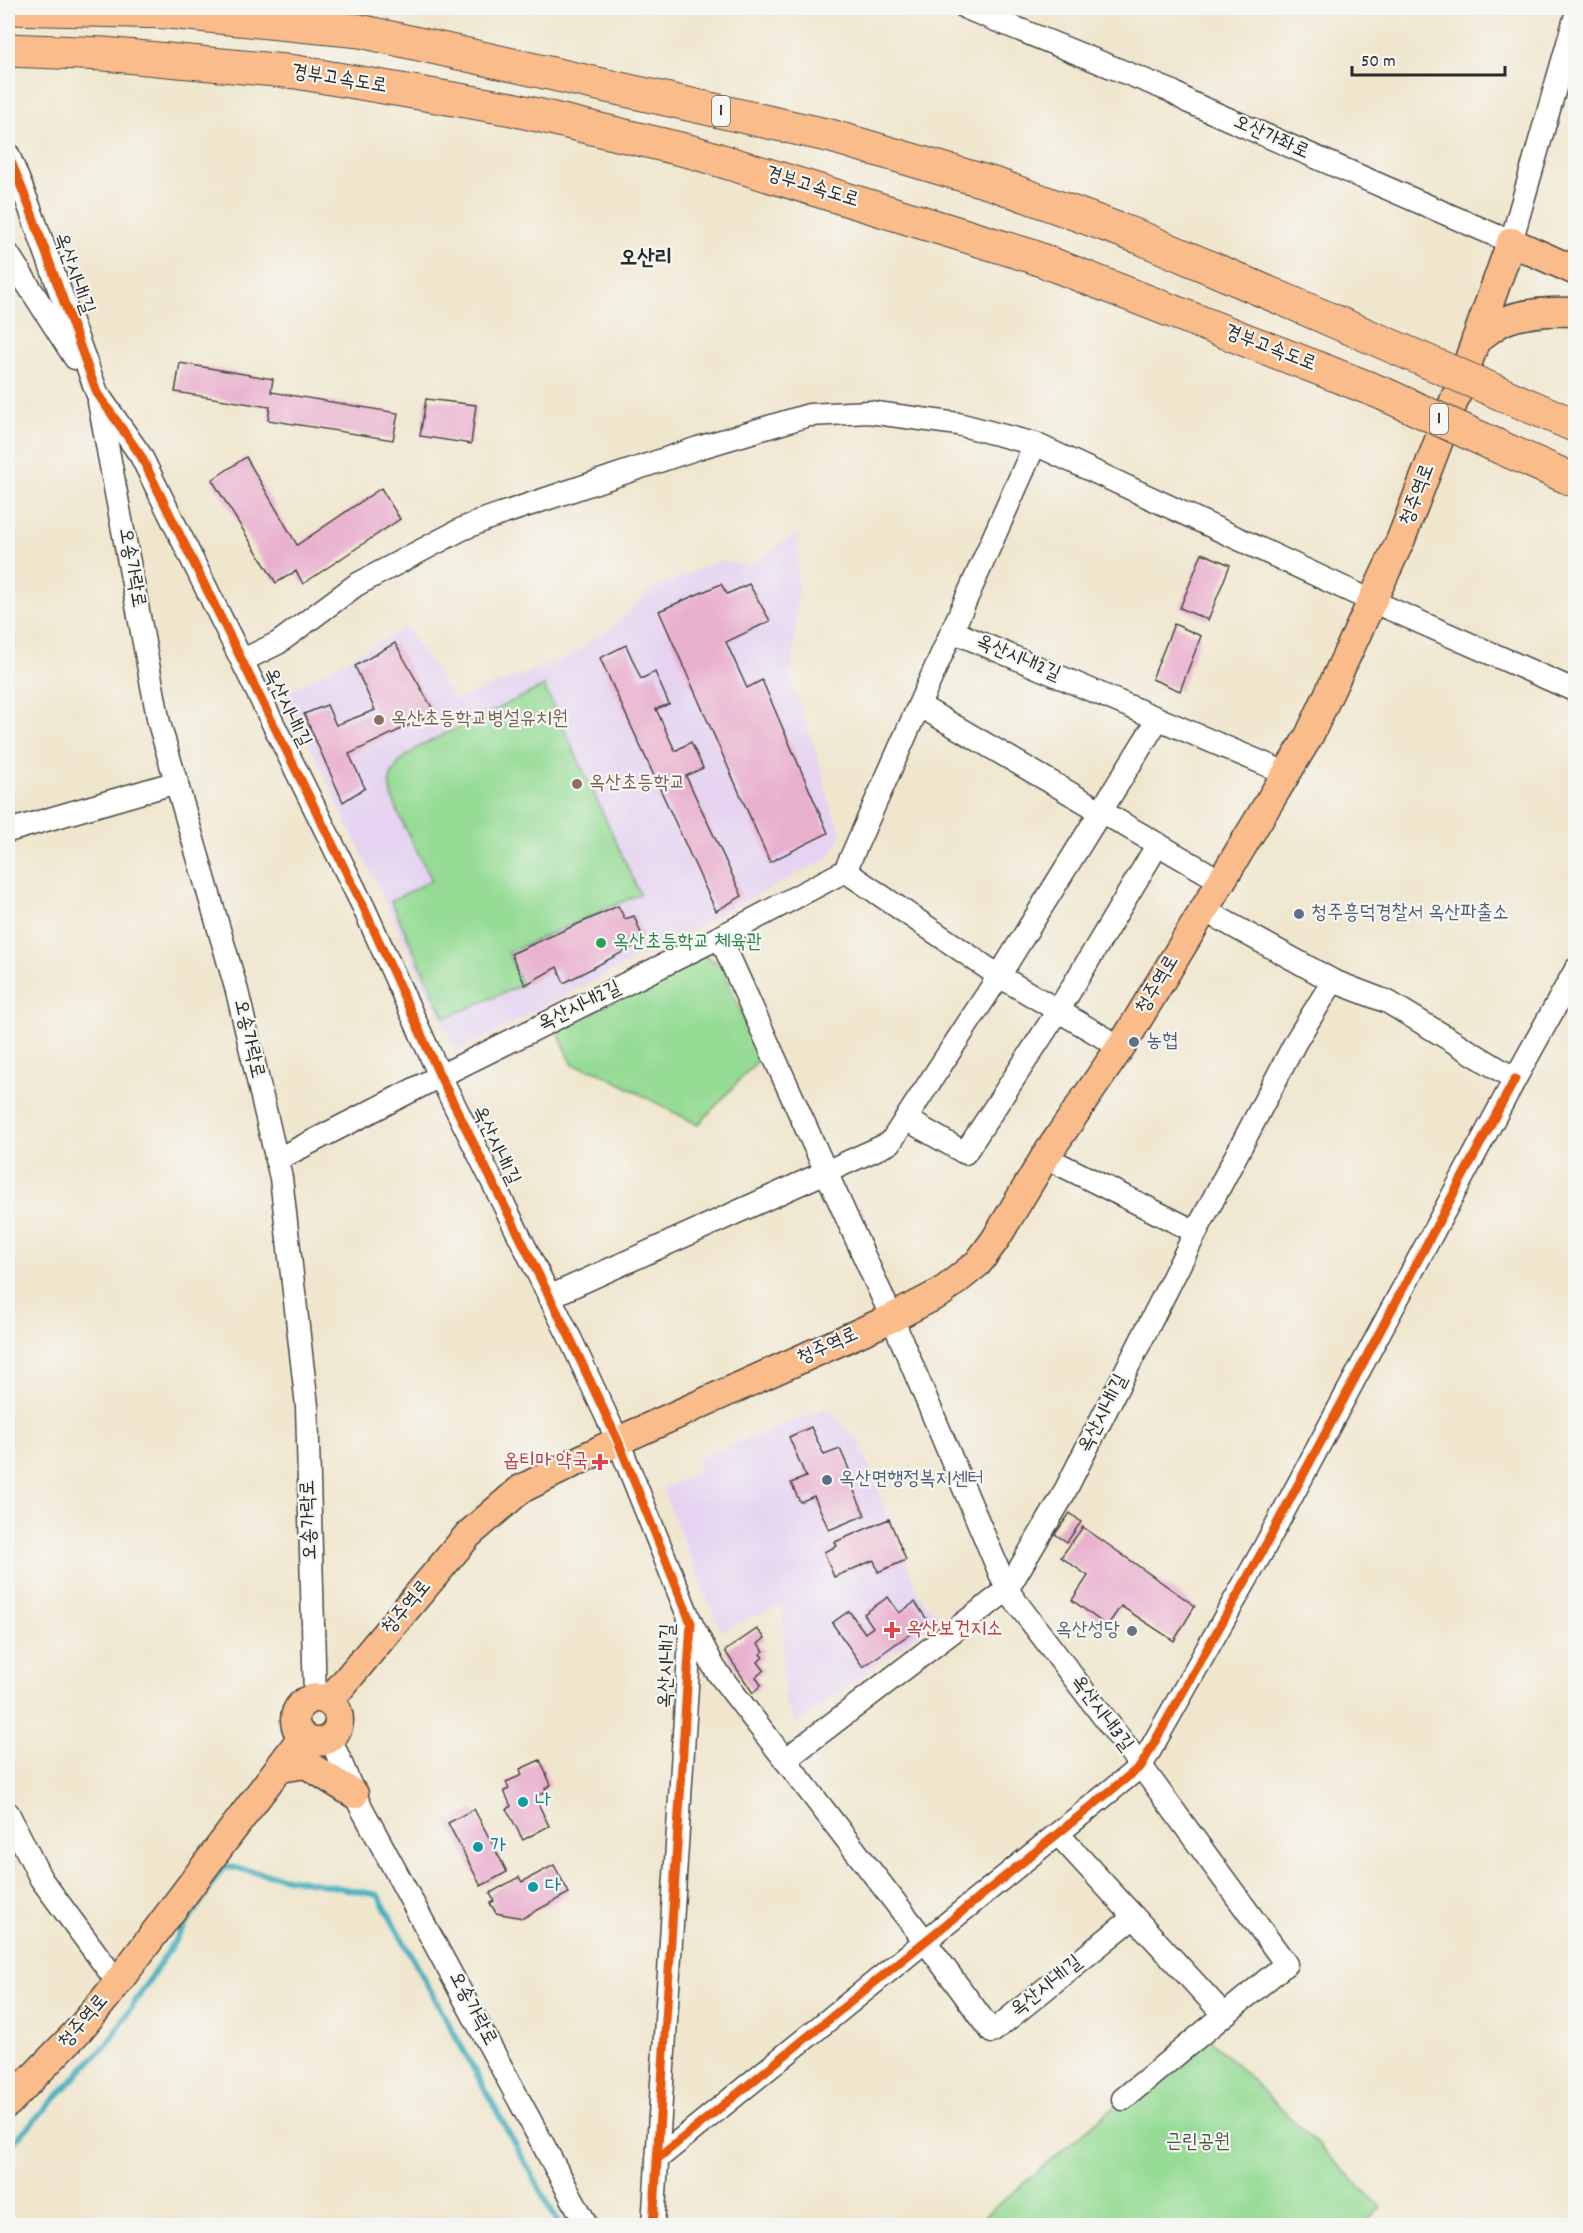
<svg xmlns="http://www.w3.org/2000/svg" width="1583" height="2233" viewBox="0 0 1583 2233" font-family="Dekko,'Poor Story',sans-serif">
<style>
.built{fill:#e5d3f1}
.green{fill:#95db94;stroke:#608360;stroke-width:1.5}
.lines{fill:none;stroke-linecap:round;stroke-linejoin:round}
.stream{stroke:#42afbf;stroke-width:6}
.building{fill:#e9b0ce}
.minor-casing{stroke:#494743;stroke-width:25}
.major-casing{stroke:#494743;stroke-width:31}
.highway-casing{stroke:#494743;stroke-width:35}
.minor{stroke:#fff;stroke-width:22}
.major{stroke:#f9bc8a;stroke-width:28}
.highway{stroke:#f9bc8a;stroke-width:33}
.highway-bridge-casing{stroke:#494743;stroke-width:35;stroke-linecap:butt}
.highway-bridge{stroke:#f9bc8a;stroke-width:33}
.cycleway-casing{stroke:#f6f6f2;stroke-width:13}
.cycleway{stroke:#e8590c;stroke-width:9}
.education-dot{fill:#8d6e63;stroke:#f6f6f2;stroke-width:2}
.service-dot{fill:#5c6f8a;stroke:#f6f6f2;stroke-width:2}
.leisure-dot{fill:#2e9e5b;stroke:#f6f6f2;stroke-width:2}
.health-dot{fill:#e0444e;stroke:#f6f6f2;stroke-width:2}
.worship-dot{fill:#6b7280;stroke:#f6f6f2;stroke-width:2}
.culture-dot{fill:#0f9aa8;stroke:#f6f6f2;stroke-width:2}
.labels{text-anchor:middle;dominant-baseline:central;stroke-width:4.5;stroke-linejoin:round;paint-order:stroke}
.shield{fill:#f6f6f2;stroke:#686867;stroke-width:1.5}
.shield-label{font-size:18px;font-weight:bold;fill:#2b2b2b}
.street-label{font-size:20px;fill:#2b2b2b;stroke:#f6f6f2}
.education-label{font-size:20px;fill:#785e54;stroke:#f6f6f2;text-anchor:start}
.service-label{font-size:20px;fill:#4e5e75;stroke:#f6f6f2;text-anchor:start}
.leisure-label{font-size:20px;fill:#27864d;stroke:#f6f6f2;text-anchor:start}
.health-label{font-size:20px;fill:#be3a42;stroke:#f6f6f2;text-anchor:end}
.worship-label{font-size:20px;fill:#5b616d;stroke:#f6f6f2;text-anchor:end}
.culture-label{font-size:20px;fill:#0d838f;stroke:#f6f6f2;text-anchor:start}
.park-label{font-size:20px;fill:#465745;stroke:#f6f6f2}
.quarter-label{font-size:22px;font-weight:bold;fill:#2b2b2b;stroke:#f6f6f2}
</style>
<rect width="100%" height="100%" fill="#f6f6f2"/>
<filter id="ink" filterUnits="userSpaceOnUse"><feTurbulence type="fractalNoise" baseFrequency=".0167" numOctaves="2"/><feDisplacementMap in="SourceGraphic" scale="12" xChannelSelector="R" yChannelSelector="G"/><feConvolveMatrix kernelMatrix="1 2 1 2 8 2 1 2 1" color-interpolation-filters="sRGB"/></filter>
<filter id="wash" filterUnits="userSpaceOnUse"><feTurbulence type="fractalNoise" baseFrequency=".008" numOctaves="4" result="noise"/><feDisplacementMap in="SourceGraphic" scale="24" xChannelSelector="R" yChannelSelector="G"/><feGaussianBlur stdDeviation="1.35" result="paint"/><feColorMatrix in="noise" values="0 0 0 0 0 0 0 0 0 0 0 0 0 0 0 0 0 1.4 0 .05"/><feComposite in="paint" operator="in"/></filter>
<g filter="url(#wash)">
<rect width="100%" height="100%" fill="#f0e6ce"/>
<!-- built -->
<g class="built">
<polygon points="798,533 797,612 791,681 821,767 829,802 842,834 830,857 457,1052 285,694 406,627 454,700 568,657 618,623 649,591 720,560 748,566"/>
<polygon points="828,1408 860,1444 919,1595 940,1617 797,1724 784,1702 783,1605 721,1631 662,1489 700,1471 696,1459"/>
</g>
<!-- green -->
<g class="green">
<path d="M 544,686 L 640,894 L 508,953 L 522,985 L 445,1018 L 391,901 L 432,880 C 423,862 385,796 390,780 C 394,764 407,755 420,746 Z"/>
<polygon points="702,954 722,966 760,1058 698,1125 597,1071 573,1065 557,1031"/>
<polygon points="1203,2032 1381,2207 1363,2226 973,2226"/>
</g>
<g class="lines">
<!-- stream -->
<polyline class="stream" points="8,2148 108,2043 224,1866 378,1895 560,2226"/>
</g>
<g id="blocks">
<!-- building -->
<g class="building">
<polygon points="180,363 273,379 271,392 398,413 393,440 268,420 270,407 175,392"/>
<polygon points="426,399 476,405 471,444 420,436"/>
<polygon points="246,457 297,545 381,488 400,519 303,584 296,571 276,583 212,480"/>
<polygon points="1202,553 1230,565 1208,620 1180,608"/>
<polygon points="721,584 727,594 749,584 770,621 726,642 747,688 762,680 828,833 770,862 659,611"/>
<polygon points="1174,624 1201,636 1180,691 1152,679"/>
<polygon points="395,643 435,713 349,754 365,788 343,802 304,714 327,705 336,725 375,710 355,666"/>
<polygon points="626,645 641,679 655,672 669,704 656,709 675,751 691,742 703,768 686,776 742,896 716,911 600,658"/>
<polygon points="618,906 625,919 634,916 644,941 564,983 557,967 525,985 511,954"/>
<polygon points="811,1427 824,1455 840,1449 855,1483 851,1484 865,1515 829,1530 814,1496 800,1502 791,1483 806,1477 789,1437"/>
<polygon points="1070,1513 1081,1522 1067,1542 1055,1534"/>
<polygon points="889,1519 906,1560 878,1572 874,1560 834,1577 824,1552 837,1546 835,1542"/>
<polygon points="1083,1527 1195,1606 1174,1641 1121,1606 1107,1626 1072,1600 1088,1576 1061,1557"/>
<polygon points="888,1597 899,1613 915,1602 928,1621 863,1667 832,1623 849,1611 865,1633 873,1627 864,1614"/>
<polygon points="757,1629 765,1638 758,1644 764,1651 760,1654 763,1657 758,1662 764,1670 756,1677 761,1685 753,1693 725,1651"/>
<polygon points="540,1760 551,1785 545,1788 547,1791 535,1797 549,1826 523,1840 507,1810 511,1806 504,1791 509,1789 506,1782 522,1775 520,1769"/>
<polygon points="474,1809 507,1872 481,1886 448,1823"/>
<polygon points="554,1865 569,1893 523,1918 496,1913 490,1903 494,1901 490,1893 519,1877 522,1882"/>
</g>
</g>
</g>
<g filter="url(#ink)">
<use href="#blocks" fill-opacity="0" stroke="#494743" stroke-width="1.5"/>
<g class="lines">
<defs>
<g id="minor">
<polyline points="966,8 1171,91 1189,102 1511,242 1576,15"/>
<polyline points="8,154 29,206 97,393 141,456 363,906 440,1076 570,1338 618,1441 691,1623 653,2226"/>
<polyline points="8,254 75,358"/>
<polyline points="99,402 159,723 237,991 281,1178 307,1406 315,1698"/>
<polyline points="952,631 1035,444 1372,601 1576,691"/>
<polyline points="243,660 278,643 356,585 462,529 489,518 698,448 809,415 869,412 958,424 1035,444"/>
<polyline points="920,706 1221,881"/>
<polyline points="8,831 177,782"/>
<polyline points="845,871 999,976 1120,1047"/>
<polyline points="1204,910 1333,981 1388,1002 1515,1079 1576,969"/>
<polyline points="720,937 892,1318 1007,1590 1141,1766 1286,1964 1123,2099"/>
<polyline points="906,1119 965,1153 1058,1011 1158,844"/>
<polyline points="276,1160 440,1076 720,937 845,871 952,631 1286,773"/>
<polyline points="1196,1232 1296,1041 1333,981"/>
<polyline points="549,1297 890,1143 999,976 1158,719"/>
<polyline points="691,1623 715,1669 925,1941 992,2032 1134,1917"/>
<polyline points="330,1737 354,1794 587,2226"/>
<polyline points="785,1760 1007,1590 1061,1499 1196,1232 1045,1157"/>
<polyline points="8,1813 41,1879 118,1983"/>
<polyline points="1058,1834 1224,2015"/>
<polyline points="657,2159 1141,1766 1263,1550 1515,1079"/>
</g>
<g id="major">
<path d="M 1476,340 C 1485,334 1494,325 1504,321 C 1525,312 1553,311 1576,312"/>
<circle cx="317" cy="1720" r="22"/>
<polyline points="329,1701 468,1535 521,1489 618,1441 892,1318 942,1292 978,1263 995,1240 1045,1157 1124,1042 1309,736 1401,539 1457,393 1511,242 1576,271"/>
<polyline points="281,1768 306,1764 354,1794"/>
<polyline points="8,2103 78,2031 108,1995 303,1736"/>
</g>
<g id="highway">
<polyline points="8,8 168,12 360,31 831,136 997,185 1139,237 1401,350"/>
<polyline points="8,50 104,54 296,72 512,109 693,152 1031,256 1384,394"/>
<polyline points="1502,394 1576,426"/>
<polyline points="1495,445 1576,481"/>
</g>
</defs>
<!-- minor casing -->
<use href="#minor" class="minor-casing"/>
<!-- major casing -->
<use href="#major" class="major-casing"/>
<!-- highway casing -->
<use href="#highway" class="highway-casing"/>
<!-- minor -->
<use href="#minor" class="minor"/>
<!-- major -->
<use href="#major" class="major"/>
<!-- highway -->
<use href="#highway" class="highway"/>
<defs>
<g id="highway-bridge">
<polyline points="1401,350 1502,394"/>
<polyline points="1384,394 1495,445"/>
</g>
</defs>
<!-- highway-bridge casing -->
<use href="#highway-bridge" class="highway-bridge-casing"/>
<!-- highway-bridge -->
<use href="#highway-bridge" class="highway-bridge"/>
<defs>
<g id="cycleway">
<polyline points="8,154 29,206 97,393 141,456 363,906 440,1076 570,1338 618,1441 691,1623 653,2226"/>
<polyline points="657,2159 1141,1766 1263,1550 1515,1079"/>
</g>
</defs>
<!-- cycleway casing -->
<use href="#cycleway" class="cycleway-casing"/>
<!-- cycleway -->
<use href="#cycleway" class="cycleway"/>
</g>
</g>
<!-- markers -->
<g class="education-dot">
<circle cx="379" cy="720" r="6"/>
<circle cx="577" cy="784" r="6"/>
</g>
<g class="service-dot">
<circle cx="1299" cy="914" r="6"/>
<circle cx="1134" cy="1042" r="6"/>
<circle cx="827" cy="1480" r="6"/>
</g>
<circle class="leisure-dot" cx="601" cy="943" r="6"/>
<g class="health-dot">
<path d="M597 1453h6v6h6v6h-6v6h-6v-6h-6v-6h6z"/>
<path d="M889 1621h6v6h6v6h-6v6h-6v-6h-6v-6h6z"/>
</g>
<circle class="worship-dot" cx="1132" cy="1631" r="6"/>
<g class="culture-dot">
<circle cx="523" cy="1802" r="6"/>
<circle cx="478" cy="1847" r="6"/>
<circle cx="533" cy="1887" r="6"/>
</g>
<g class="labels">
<!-- shield labels -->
<g class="shield">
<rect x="712" y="96" width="18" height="30" rx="4.5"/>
<rect x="1430" y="404" width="18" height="30" rx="4.5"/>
</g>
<g class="shield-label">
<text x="721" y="111">1</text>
<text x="1439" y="419">1</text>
</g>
<!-- street labels -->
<g class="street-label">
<text transform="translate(339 80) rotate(9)">경부고속도로</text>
<text transform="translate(1271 138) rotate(24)">오산가좌로</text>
<text transform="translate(812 188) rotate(17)">경부고속도로</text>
<text transform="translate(73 274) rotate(70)">옥산시내1길</text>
<text transform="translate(1270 349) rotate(21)">경부고속도로</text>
<text transform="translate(1418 495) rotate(-69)">청주역로</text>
<text transform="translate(131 568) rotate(80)">오송가락로</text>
<text transform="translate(1018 659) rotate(23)">옥산시내2길</text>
<text transform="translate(286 708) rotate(64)">옥산시내1길</text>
<text transform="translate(1158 985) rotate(-59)">청주역로</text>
<text transform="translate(580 1007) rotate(-26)">옥산시내2길</text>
<text transform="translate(248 1039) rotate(77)">오송가락로</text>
<text transform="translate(495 1146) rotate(64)">옥산시내1길</text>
<text transform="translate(828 1347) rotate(-24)">청주역로</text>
<text transform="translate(1104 1414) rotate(-63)">옥산시내1길</text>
<text transform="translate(310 1520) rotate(-92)">오송가락로</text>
<text transform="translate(407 1608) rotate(-50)">청주역로</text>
<text transform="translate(668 1666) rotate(-88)">옥산시내1길</text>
<text transform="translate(1101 1714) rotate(53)">옥산시내3길</text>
<text transform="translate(1047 1987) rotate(-39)">옥산시내1길</text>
<text transform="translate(472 2009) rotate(62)">오송가락로</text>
<text transform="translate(84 2022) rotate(-49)">청주역로</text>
</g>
<!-- education labels -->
<g class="education-label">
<text x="391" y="720">옥산초등학교병설유치원</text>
<text x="589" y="784">옥산초등학교</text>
</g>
<!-- service labels -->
<g class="service-label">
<text x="1311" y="914">청주흥덕경찰서 옥산파출소</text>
<text x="1146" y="1042">농협</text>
<text x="839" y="1480">옥산면행정복지센터</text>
</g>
<!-- leisure labels -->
<g class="leisure-label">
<text x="613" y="943">옥산초등학교 체육관</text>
</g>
<!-- health labels -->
<g class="health-label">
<text x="588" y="1462">옵티마 약국</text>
<text x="906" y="1630" text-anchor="start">옥산보건지소</text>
</g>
<!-- worship labels -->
<g class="worship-label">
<text x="1120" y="1631">옥산성당</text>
</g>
<!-- culture labels -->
<g class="culture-label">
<text x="535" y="1802">나</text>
<text x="490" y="1847">가</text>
<text x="545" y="1887">다</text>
</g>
<!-- park labels -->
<g class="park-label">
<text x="1198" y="2143">근린공원</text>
</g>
<!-- quarter labels -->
<g class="quarter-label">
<text x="646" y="259">오산리</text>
</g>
</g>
<!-- margin -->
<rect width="1583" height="2233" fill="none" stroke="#f6f6f2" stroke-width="30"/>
<!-- scale -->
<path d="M1352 66v9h153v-9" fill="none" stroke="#2b2b2b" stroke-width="3"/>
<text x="1361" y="66" font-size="18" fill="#2b2b2b" stroke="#f6f6f2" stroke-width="4.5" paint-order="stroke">50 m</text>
</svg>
